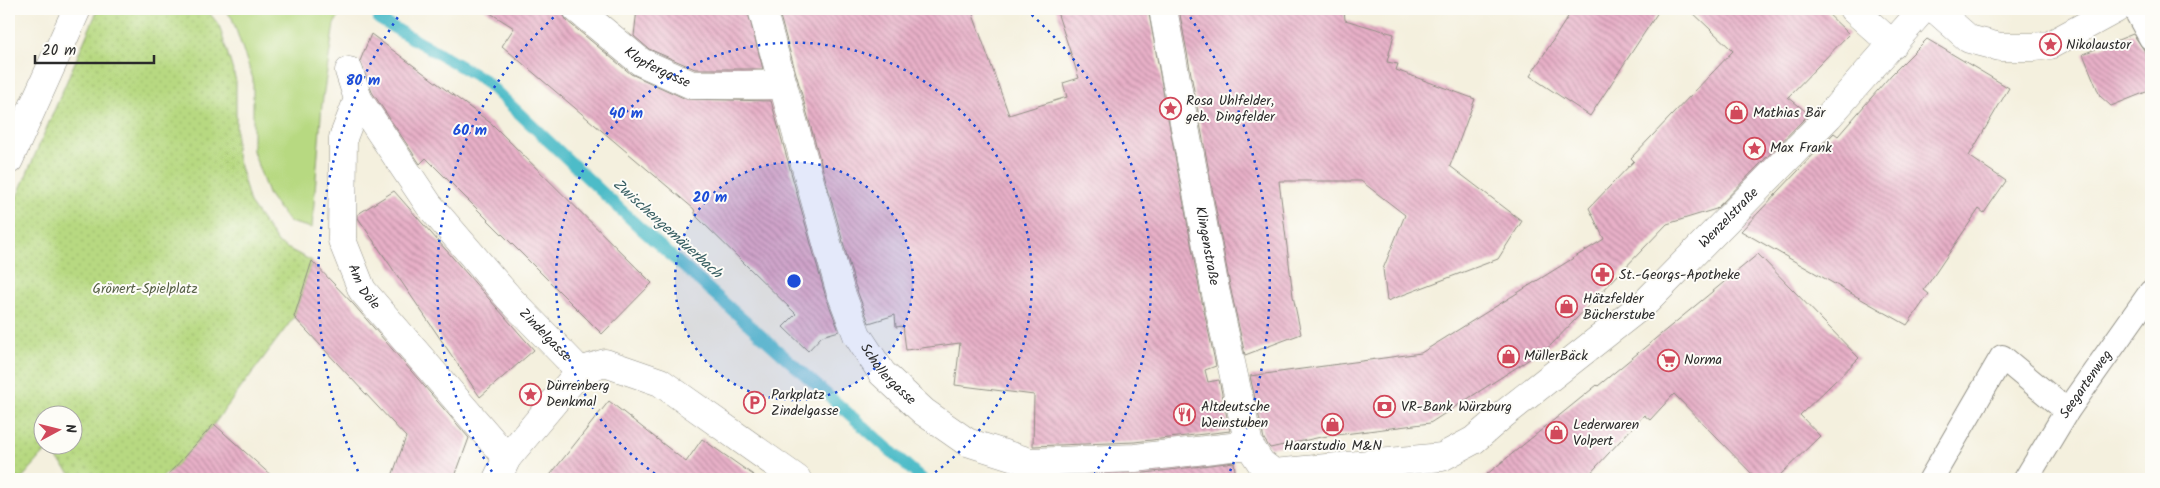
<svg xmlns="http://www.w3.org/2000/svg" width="2160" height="488" viewBox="0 0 2160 488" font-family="Kalam,sans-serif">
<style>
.green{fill:#b7d981;stroke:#718256}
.park{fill:url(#park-dots);stroke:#718256;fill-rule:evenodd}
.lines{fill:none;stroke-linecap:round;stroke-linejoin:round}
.stream{stroke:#4ebcc8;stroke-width:12}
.building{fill:url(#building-back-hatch)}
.lane-casing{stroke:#908e84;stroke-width:26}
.street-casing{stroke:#908e84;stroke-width:29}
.lane{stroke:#fff;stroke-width:24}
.street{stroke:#fff;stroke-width:28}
.ring{fill:none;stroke:#1d4ed8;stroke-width:2.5;stroke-dasharray:2.5 5}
.labels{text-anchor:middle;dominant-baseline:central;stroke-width:4;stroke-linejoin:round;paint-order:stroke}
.poi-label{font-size:14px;fill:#2b2b2b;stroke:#fdfcf7;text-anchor:start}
.street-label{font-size:14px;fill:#2b2b2b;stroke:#fdfcf7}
.park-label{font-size:14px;fill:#555f45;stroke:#fdfcf7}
.water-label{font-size:15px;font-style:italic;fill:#375e62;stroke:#fdfcf7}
.centre{fill:#1d4ed8;stroke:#fdfcf7;stroke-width:2.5}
.ring-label{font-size:15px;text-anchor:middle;font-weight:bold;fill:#1d4ed8;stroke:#fdfcf7;stroke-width:4;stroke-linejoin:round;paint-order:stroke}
</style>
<defs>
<pattern id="park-dots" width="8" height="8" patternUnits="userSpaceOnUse" patternTransform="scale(1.25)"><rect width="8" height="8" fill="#b7d981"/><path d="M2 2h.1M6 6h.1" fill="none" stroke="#9eba70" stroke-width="1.8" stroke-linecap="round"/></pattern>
<pattern id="building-back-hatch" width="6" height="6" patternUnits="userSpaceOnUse" patternTransform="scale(1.25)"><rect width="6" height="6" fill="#e8b0c8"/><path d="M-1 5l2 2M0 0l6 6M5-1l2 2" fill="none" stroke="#bc8fa3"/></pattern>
</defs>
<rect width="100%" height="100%" fill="#fdfcf7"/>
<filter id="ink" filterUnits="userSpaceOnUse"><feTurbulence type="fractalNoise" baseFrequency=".02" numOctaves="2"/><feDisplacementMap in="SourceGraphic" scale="10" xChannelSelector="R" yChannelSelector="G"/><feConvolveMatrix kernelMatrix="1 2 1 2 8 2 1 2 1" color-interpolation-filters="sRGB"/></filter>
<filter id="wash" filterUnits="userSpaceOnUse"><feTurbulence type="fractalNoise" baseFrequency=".0096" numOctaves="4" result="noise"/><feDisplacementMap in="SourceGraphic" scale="20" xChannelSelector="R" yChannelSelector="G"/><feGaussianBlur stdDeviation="1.12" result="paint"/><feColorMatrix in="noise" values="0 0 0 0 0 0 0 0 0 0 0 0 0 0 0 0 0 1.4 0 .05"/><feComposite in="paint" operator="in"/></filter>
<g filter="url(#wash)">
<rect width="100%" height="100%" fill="#f4f0de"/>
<!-- green -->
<polygon class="green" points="224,9 343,10 334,24 322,104 312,228 289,222 268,194 253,151 253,79 232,18"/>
<!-- park -->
<path class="park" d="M 98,9 L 206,9 L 219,25 L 236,81 L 236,152 L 250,203 L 279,244 L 312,261 L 294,317 L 214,424 L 175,467 L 160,479 L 75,479 L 48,449 L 21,479 L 9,479 L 9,215 ZM 42,416 L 72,416 L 72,446 L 42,446 Z"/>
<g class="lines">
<!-- stream -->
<polyline class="stream" points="379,19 484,80 639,227 922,479"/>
</g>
<g id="blocks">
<!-- building -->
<g class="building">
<polygon points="484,9 560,9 567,21 631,74 686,99 771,101 825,294 839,331 822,336 808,351 783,327 796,314 696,216 694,209 502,46 514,28"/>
<polygon points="637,9 747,9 763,69 695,69 649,49 634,36"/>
<polygon points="778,9 971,9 1009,115 1067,97 1063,83 1079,78 1056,9 1148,9 1200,292 1216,366 1205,370 1208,382 1219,380 1230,431 1134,442 1033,446 1034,395 955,385 960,343 906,350 903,326 896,327 895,315 869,323 855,285"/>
<polygon points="1179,9 1344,9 1345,20 1394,34 1387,62 1398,64 1396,70 1475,99 1450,166 1522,221 1498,259 1387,301 1383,269 1405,215 1361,181 1279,181 1293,296 1301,334 1245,355 1230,286"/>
<polygon points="1573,9 1660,9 1590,116 1530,76"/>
<polygon points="1689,9 1823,9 1849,34 1788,97 1809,114 1716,209 1667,224 1550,346 1430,423 1321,437 1270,448 1264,439 1250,376 1421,353 1604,239 1589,208 1634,161 1631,158 1733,51"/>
<polygon points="371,34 492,124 652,283 602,334 426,158 420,164 372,92 360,61"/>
<polygon points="2133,34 2144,50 2151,70 2151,90 2111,106 2100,96 2083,54"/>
<polygon points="1927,39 2009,88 1969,156 2006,181 1984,213 1979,209 1924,290 1929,294 1907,325 1741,231 1834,133 1838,136 1891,75"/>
<polygon points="394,191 534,350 480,397 358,218 358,214"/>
<polygon points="1758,254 1859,358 1800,415 1820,436 1776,479 1757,479 1674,394 1650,420 1644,415 1585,479 1481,479 1597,385 1598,386"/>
<polygon points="312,261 354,305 469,438 454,479 391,479 406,437 294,317"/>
<polygon points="609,401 686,462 702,439 759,479 547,479"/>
<polygon points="214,424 275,479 164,479"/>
<polygon points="1234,462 1236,479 1041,479 1041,477 1137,474"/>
</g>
</g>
</g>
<g filter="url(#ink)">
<use href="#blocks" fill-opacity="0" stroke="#908e84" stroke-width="1"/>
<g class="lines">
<defs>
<g id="lane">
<polyline points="2135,9 2151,38"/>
<polyline points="1931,479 2002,357 2067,411"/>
<path id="s1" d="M 2026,479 L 2067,411 L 2151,292"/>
</g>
<g id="street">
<path id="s2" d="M 577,9 L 641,62 L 692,85 L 783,85"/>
<path id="s3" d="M 762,9 L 840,290 L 857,335 L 882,373 L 924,412 L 967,442 L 1030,462 L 1135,458 L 1249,445"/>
<path id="s4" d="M 1163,9 L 1215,289 L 1249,445 L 1261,463 L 1274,473 L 1442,457 L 1474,440 L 1504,414 L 1646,302 L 1829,116 L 1923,9"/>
<polyline points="1853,9 1893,45"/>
<polyline points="1935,9 1969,39 2000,47 2035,47 2050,45 2116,9"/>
<path id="s5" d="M 349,71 L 358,99 L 343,138 L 342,240 L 362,290 L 507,458"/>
<path id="s6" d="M 358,99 L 429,205 L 509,298 L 580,371"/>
<polyline points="9,160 77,9"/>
<polyline points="580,371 605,363 660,382 797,479"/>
<polyline points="497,479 507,458 580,371"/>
</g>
</defs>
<!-- lane casing -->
<use href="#lane" class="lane-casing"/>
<!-- street casing -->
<use href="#street" class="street-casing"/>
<!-- lane -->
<use href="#lane" class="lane"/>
<!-- street -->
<use href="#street" class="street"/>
</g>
</g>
<!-- distance rings -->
<circle cx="794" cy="281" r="119" fill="#1d4ed8" fill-opacity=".12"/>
<g class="ring">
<circle cx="794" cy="281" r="119"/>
<path d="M661 478A238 238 0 1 1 927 478"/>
<path d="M496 478A357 357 0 0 1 562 10M1026 10A357 357 0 0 1 1092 478"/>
<path d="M361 478A476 476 0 0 1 402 11M1186 11A476 476 0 0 1 1227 478"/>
</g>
<!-- icons -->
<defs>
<symbol id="sight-ring" viewBox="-11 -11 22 22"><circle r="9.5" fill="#fdfcf7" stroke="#d1495b" stroke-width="1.5"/><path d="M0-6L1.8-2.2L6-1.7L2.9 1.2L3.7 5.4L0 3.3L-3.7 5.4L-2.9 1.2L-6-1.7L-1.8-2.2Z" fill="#d1495b"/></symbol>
<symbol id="shop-ring" viewBox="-11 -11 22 22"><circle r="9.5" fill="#fdfcf7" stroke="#d1495b" stroke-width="1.5"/><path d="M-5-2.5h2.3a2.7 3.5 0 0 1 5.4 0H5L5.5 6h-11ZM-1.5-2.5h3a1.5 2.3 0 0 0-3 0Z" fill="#d1495b"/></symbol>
<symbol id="pharmacy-ring" viewBox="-11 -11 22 22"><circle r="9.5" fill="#fdfcf7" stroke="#d1495b" stroke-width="1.5"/><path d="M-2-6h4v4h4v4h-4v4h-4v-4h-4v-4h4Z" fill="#d1495b"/></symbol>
<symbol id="supermarket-ring" viewBox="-11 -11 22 22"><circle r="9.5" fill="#fdfcf7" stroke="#d1495b" stroke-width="1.5"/><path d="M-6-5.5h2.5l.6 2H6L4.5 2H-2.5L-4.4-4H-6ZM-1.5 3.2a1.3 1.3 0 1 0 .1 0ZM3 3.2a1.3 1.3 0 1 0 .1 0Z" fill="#d1495b"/></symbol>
<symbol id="parking-ring" viewBox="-11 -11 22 22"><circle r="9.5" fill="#fdfcf7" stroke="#d1495b" stroke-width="1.5"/><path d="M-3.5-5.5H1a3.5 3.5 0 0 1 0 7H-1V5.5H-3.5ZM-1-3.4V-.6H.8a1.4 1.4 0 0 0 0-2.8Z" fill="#d1495b"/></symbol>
<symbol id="bank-ring" viewBox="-11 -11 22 22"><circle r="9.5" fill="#fdfcf7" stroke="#d1495b" stroke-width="1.5"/><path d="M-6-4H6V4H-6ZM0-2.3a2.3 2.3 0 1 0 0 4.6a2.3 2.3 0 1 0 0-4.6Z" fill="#d1495b"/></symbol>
<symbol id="restaurant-ring" viewBox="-11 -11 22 22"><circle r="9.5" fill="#fdfcf7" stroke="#d1495b" stroke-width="1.5"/><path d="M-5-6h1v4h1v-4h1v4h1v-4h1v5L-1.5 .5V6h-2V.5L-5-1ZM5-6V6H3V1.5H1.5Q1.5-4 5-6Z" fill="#d1495b"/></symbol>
</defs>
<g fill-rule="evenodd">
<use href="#sight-ring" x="2038" y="32" width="25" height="25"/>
<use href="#sight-ring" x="1158" y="96" width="25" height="25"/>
<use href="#shop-ring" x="1724" y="100" width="25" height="25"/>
<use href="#sight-ring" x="1742" y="136" width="25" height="25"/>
<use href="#pharmacy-ring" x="1590" y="262" width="25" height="25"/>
<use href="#shop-ring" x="1554" y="294" width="25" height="25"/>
<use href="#shop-ring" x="1496" y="344" width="25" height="25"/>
<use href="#supermarket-ring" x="1656" y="348" width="25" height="25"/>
<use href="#sight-ring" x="518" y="382" width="25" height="25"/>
<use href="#parking-ring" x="742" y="390" width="25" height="25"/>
<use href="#bank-ring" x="1372" y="394" width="25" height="25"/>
<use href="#restaurant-ring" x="1172" y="402" width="25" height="25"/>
<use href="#shop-ring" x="1320" y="412" width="25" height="25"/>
<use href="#shop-ring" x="1544" y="420" width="25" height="25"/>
</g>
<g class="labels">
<!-- poi labels -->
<g class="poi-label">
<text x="2066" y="45">Nikolaustor</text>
<text x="1186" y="101">Rosa Uhlfelder,<tspan x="1186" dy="16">geb. Dingfelder</tspan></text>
<text x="1753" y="113">Mathias Bär</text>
<text x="1770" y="148">Max Frank</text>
<text x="1619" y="275">St.-Georgs-Apotheke</text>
<text x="1583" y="299">Hätzfelder<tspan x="1583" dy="16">Bücherstube</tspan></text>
<text x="1524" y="356">MüllerBäck</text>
<text x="1684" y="360">Norma</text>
<text x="546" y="386">Dürrenberg<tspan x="546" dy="16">Denkmal</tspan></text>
<text x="771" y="395">Parkplatz<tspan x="771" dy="16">Zindelgasse</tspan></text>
<text x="1201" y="407">Altdeutsche<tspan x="1201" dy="16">Weinstuben</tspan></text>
<text x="1401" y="407">VR-Bank Würzburg</text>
<text x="1573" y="425">Lederwaren<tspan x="1573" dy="16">Volpert</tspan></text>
<text x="1333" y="446" text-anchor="middle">Haarstudio M&amp;N</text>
</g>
<!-- street labels -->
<g class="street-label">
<text stroke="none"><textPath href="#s2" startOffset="100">Klopfergasse</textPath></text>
<text stroke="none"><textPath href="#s4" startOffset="1026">Wenzelstraße</textPath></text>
<text stroke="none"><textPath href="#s4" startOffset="241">Klingenstraße</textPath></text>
<text stroke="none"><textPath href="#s5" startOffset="225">Am Döle</textPath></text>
<text stroke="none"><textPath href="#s6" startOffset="302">Zindelgasse</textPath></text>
<text stroke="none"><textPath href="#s3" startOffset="390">Schollergasse</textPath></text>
<text stroke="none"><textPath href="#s1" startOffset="112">Seegartenweg</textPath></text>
</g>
<!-- park labels -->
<g class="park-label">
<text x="145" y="289">Grönert-Spielplatz</text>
</g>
<!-- water labels -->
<g class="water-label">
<text transform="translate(667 229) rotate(42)">Zwischengemäuerbach</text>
</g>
</g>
<circle cx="794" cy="281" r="8" class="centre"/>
<g class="ring-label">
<text x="363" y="85">80 m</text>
<text x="626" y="118">40 m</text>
<text x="470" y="135">60 m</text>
<text x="710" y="202">20 m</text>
</g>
<!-- margin -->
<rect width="2160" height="488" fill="none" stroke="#fdfcf7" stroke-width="30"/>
<!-- north arrow -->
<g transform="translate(58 430) rotate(83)"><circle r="24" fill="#fdfcf7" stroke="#a9a8a5"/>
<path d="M0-4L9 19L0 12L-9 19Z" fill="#d1495b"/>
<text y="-8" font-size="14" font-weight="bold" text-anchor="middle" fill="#2b2b2b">N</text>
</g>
<!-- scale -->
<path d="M35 55v8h119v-8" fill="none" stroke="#2b2b2b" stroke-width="2.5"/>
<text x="42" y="55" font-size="15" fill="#2b2b2b" stroke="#fdfcf7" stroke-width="4" paint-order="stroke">20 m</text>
</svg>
